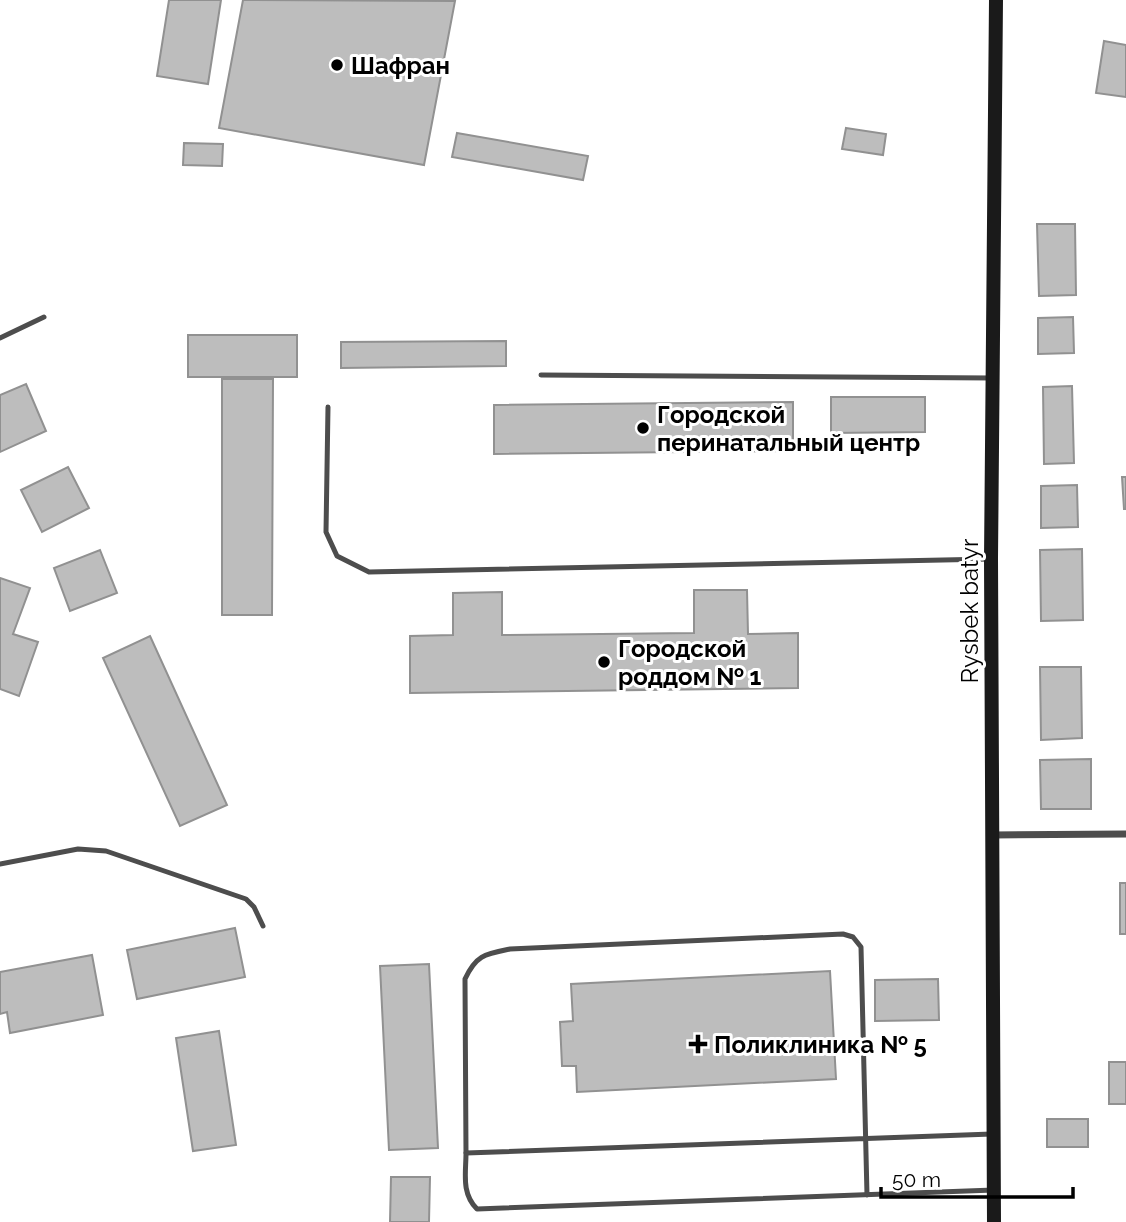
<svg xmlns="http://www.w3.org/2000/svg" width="1126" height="1222" viewBox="0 0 1126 1222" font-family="Raleway,sans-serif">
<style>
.building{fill:#bdbdbd;stroke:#919191;stroke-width:2}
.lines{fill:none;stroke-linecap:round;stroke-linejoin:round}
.lane{stroke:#4d4d4d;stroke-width:5}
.street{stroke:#4d4d4d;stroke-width:7}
.secondary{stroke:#1a1a1a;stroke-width:14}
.poi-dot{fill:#000;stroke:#fff;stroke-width:2.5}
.labels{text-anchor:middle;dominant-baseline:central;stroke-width:6;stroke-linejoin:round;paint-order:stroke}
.poi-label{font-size:24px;font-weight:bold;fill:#000;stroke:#fff;text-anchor:start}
.street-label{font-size:24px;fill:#000;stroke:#fff}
</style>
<rect width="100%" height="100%" fill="#fff"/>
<!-- building -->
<g class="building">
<polygon points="169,0 221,0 208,84 157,76"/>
<polygon points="243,0 455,1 424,165 219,128"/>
<polygon points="1104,41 1126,45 1126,97 1096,93"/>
<polygon points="846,128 886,134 883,155 842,149"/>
<polygon points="457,133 588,156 583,180 452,157"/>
<polygon points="184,143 223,144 222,166 183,165"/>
<polygon points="1037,224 1075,224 1076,295 1039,296"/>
<polygon points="1073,317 1074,353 1038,354 1038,318"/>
<rect x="188" y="335" width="109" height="42"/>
<polygon points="506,341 506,366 341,368 341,342"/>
<polygon points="222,379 273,379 272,615 222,615"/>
<polygon points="26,384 46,431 0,452 0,395"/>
<polygon points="1072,386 1074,463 1044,464 1043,387"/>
<polygon points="831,397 925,397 925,432 831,433"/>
<polygon points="793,402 793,451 494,454 494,405"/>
<polygon points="68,467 89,508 42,532 21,490"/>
<polygon points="1122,477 1126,477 1126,509 1124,509"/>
<polygon points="1077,485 1078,527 1041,528 1041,486"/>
<polygon points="1082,549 1083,620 1041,621 1040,550"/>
<polygon points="100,550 117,593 70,611 54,568"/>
<polygon points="0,578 30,588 13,634 38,642 19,696 0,689"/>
<polygon points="694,590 747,590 748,634 798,633 798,688 410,693 410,636 453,635 453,593 502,592 502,635 694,633"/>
<polygon points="150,636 227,805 180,826 103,658"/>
<polygon points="1040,667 1081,667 1082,738 1041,740"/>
<polygon points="1091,759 1091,809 1041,809 1040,760"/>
<rect x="1120" y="883" width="6" height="51"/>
<polygon points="235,928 245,977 137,999 127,950"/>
<polygon points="92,955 103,1015 10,1033 7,1012 0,1014 0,972"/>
<polygon points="429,964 438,1148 389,1150 380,966"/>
<polygon points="830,971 836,1079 577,1092 576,1066 562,1066 560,1022 573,1021 571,984"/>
<polygon points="938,979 939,1020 875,1021 875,980"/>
<polygon points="219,1031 236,1145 193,1151 176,1038"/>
<rect x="1109" y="1062" width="17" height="42"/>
<rect x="1047" y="1119" width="41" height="28"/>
<polygon points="391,1177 430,1177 429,1222 390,1222"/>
</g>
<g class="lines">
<!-- lane -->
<g class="lane">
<polyline points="0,338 44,317"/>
<polyline points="541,375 993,378"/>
<polyline points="328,407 326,532 337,556 369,572 991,559"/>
<polyline points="0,864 78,849 106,851 246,899 254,907 263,926"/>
<path d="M 466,1153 C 466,1173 461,1193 477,1209 L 994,1190"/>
<path d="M 867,1195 L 861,947 L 853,937 L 843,934 L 510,949 C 485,954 476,955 465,979 L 466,1153 L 992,1134"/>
</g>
<!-- street -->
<polyline class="street" points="992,835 1126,834"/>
<!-- secondary -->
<polyline class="secondary" points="994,1222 991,559 996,0"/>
</g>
<!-- markers -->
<g class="poi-dot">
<circle cx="337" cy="65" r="7"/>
<circle cx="643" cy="428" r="7"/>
<circle cx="604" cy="662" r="7"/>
<path d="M694.5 1033.5h7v7h7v7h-7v7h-7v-7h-7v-7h7z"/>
</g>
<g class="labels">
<!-- poi labels -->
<g class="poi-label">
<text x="351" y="65">Шафран</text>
<text x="657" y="414">Городской<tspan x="657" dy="28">перинатальный центр</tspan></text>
<text x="618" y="648">Городской<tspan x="618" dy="28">роддом № 1</tspan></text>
<text x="714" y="1044">Поликлиника № 5</text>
</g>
<!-- street labels -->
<g class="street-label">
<text transform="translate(969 611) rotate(-90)">Rysbek batyr</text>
</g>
</g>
<!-- scale -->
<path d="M881 1187v10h192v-10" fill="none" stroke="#000000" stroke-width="3.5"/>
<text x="892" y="1187" font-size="21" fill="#000000" stroke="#ffffff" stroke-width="5" paint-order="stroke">50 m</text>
</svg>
